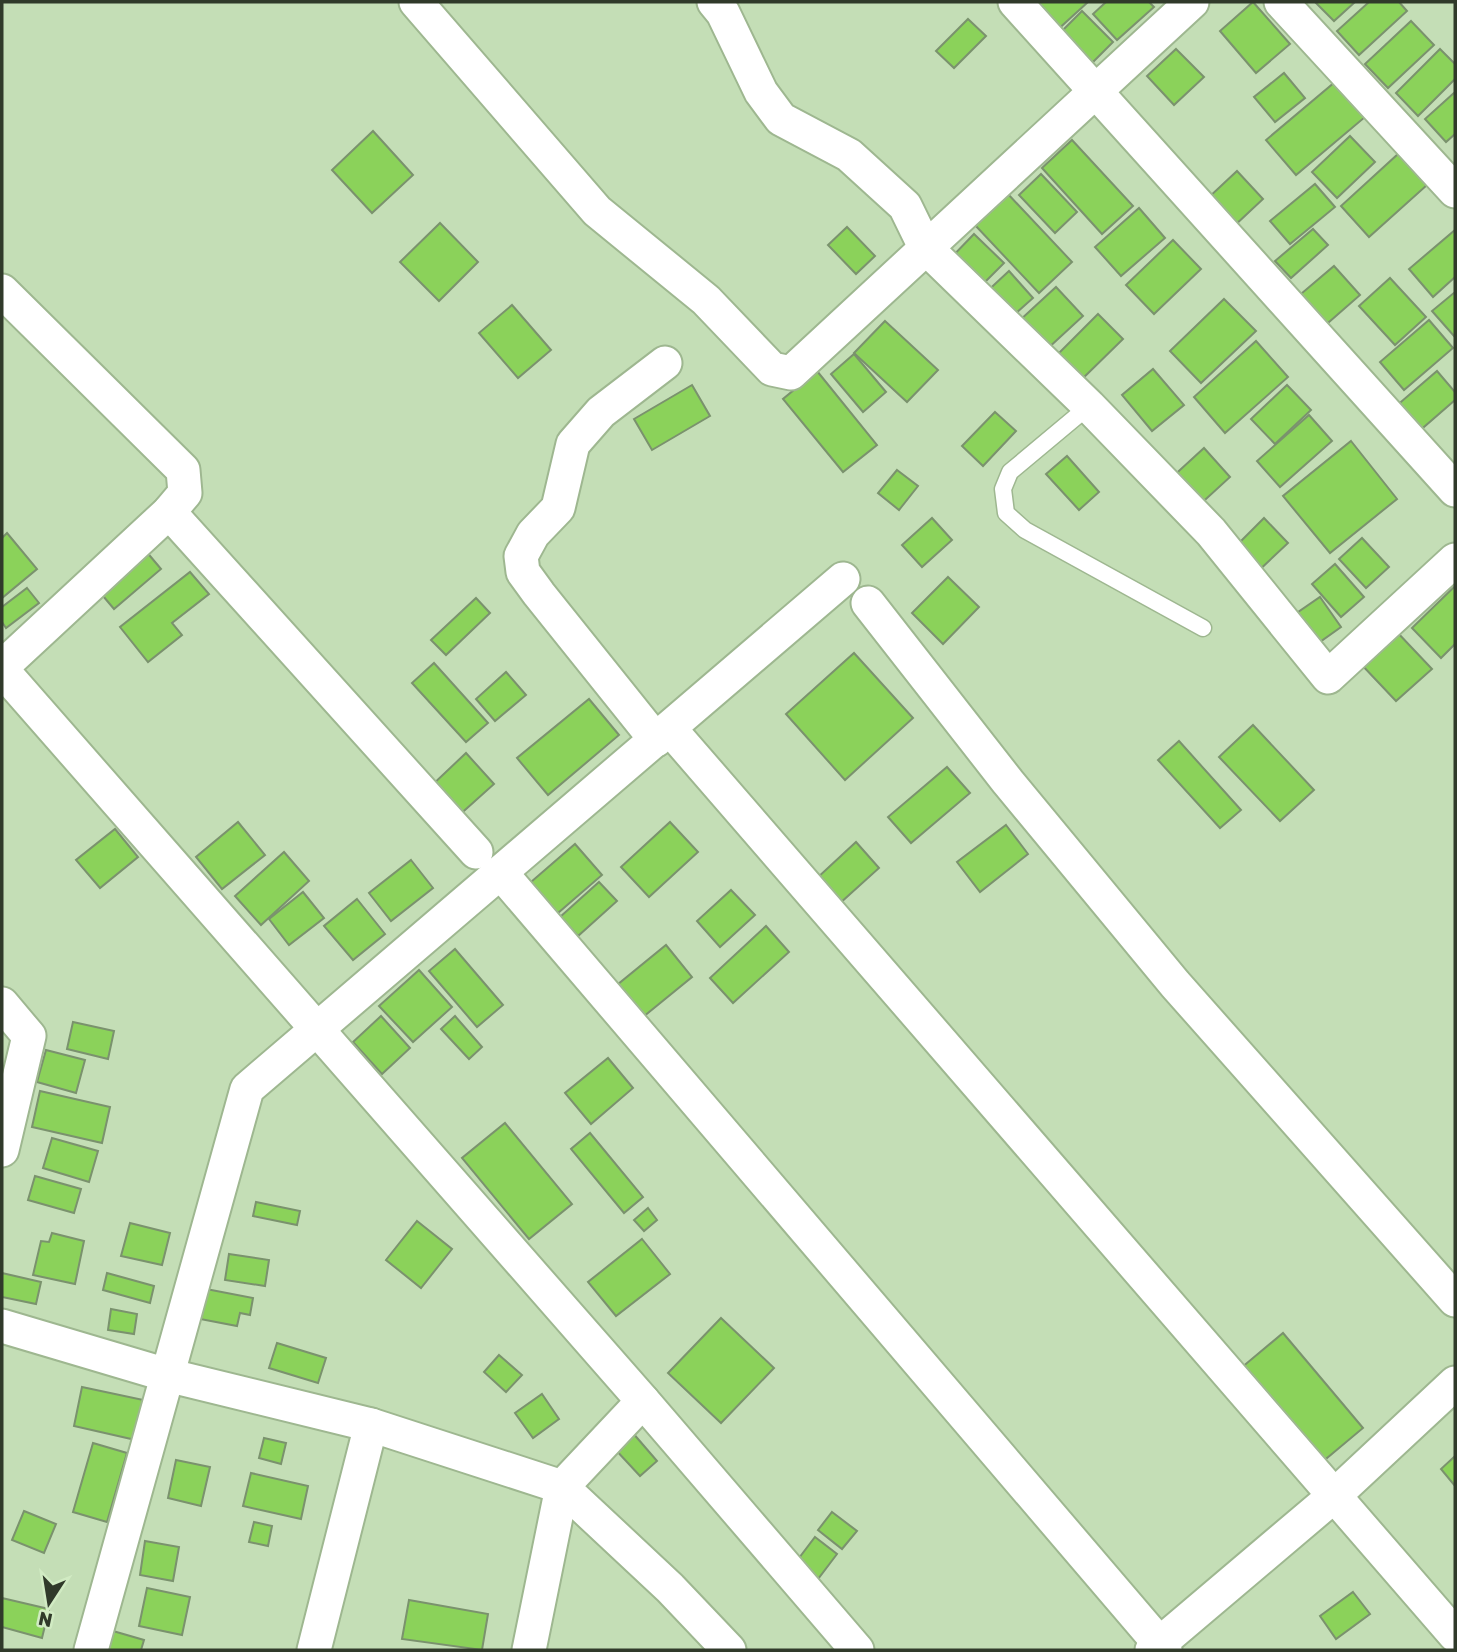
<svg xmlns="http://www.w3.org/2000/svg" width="1457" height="1652" viewBox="0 0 1457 1652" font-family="Rubik,sans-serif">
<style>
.building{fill:#8bd25a;stroke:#7a926d;stroke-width:2}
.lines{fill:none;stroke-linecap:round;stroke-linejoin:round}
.lane-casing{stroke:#9eb790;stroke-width:19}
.street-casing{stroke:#9eb790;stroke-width:37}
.lane{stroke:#fff;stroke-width:16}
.street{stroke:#fff;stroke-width:33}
</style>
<rect width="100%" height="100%" fill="#c4deb6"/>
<!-- building -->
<g class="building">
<polygon points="1040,2 1088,2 1054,33 1032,10"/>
<polygon points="1106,2 1149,2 1154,7 1117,40 1093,14"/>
<polygon points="1253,2 1290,44 1256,73 1220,31"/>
<polygon points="1315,2 1355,2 1334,21"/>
<polygon points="1369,2 1399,2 1407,11 1359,55 1337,31"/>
<polygon points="1082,11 1113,42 1087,68 1056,37"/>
<polygon points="968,19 986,36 954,68 936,51"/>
<polygon points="1411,21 1434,45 1388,88 1365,64"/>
<polygon points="1176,49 1204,77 1174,105 1147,76"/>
<polygon points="1440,49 1455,64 1455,79 1418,116 1396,93"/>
<polygon points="1284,73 1305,98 1275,122 1254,97"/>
<polygon points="1335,82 1365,117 1296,175 1266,140"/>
<polygon points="1455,92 1455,134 1446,142 1425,119"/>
<polygon points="373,131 413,175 372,213 332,170"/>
<polygon points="1350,136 1375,162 1337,198 1312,172"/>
<polygon points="1072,140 1133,206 1102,234 1042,168"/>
<polygon points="1398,154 1427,185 1369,237 1341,206"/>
<polygon points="1237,171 1263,199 1233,227 1207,199"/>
<polygon points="1041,174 1077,212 1055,233 1019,195"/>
<polygon points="1315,184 1335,207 1290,244 1270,221"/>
<polygon points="1007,193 1072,262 1039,293 974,224"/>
<polygon points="1139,208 1165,238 1121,276 1095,247"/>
<polygon points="440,223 478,262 439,301 400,262"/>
<polygon points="847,227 875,256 856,274 828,245"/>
<polygon points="1313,229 1328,245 1291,278 1275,261"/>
<polygon points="1455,230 1455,277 1433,297 1409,269"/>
<polygon points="974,234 1004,263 975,292 946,263"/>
<polygon points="1173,240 1201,269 1154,314 1126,285"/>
<polygon points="1334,266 1360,295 1321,329 1295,299"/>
<polygon points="1009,271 1033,298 1005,323 981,297"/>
<polygon points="1390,278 1426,317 1395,345 1359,306"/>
<polygon points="1056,287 1083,316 1046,350 1019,321"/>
<polygon points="1455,292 1455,335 1454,336 1432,311"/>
<polygon points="1224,299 1256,331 1201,383 1170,351"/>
<polygon points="512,305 551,350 518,378 479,333"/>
<polygon points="1098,314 1123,339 1076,385 1052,360"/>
<polygon points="1429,320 1453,348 1404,390 1380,362"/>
<polygon points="885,321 938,370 907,402 854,353"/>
<polygon points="1256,341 1288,377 1225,433 1194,397"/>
<polygon points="854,354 886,392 863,412 831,374"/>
<polygon points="1153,369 1184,405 1152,431 1122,395"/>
<polygon points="817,371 877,445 843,472 783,399"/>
<polygon points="1437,371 1455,392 1455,400 1417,433 1395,407"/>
<polygon points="692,385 710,416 652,450 634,419"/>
<polygon points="1287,385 1311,410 1275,444 1251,419"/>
<polygon points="995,412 1016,431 983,466 962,446"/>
<polygon points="1309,415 1332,441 1280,487 1257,461"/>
<polygon points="1351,441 1397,499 1330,553 1283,496"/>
<polygon points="1204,448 1230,477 1195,509 1169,480"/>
<polygon points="1067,456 1099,492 1079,510 1046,474"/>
<polygon points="897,470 918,486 899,510 878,493"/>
<polygon points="932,518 952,540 922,567 902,545"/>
<polygon points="1264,518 1288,543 1255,574 1232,550"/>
<polygon points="7,533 37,569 2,598 2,538"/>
<polygon points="1362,538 1389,567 1366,588 1339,559"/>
<polygon points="145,550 161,569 114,609 98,590"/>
<polygon points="1335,564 1364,597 1341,617 1312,584"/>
<polygon points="190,572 209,594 172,623 182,635 148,662 120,627"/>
<polygon points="948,577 979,607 943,644 912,613"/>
<polygon points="1455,586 1455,644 1441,658 1412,628"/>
<polygon points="27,588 39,603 6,628 2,622 2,607"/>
<polygon points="1320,597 1341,627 1310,649 1288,619"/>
<polygon points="476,598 490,613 446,655 431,640"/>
<polygon points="1396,631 1432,669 1396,701 1360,663"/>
<polygon points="854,653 913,718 845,780 786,714"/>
<polygon points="434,663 488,723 466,742 412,683"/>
<polygon points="506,672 526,695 495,721 476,699"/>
<polygon points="589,699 619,735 548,795 517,758"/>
<polygon points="1253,725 1314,790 1280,821 1219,757"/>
<polygon points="1179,741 1241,810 1220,828 1158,760"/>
<polygon points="466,753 494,784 456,818 429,788"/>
<polygon points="947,767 970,793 911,843 888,817"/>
<polygon points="238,822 265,855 222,889 196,857"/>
<polygon points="670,822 698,852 649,897 621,867"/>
<polygon points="1006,825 1028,854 980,892 957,862"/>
<polygon points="115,829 138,857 100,888 76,860"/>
<polygon points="856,842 879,868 839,904 816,879"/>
<polygon points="575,844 602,875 551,919 524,888"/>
<polygon points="284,852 309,881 261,925 235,896"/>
<polygon points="411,860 433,888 391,921 369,893"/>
<polygon points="599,882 617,901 578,936 560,917"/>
<polygon points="731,890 755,915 720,947 697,921"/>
<polygon points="303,892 324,918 289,945 269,919"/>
<polygon points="357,899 385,934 353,960 324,926"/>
<polygon points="766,926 789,952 733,1003 710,978"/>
<polygon points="666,945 692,977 632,1026 606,994"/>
<polygon points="455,949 503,1005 477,1027 429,971"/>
<polygon points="419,970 452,1007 413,1042 379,1006"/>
<polygon points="381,1016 410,1048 382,1074 353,1042"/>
<polygon points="455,1016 482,1047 469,1059 441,1029"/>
<polygon points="73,1022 114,1031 108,1059 67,1049"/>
<polygon points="46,1050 85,1060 76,1093 37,1082"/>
<polygon points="608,1058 633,1088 591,1124 565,1093"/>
<polygon points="40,1091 110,1107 102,1143 32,1127"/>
<polygon points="505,1123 572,1204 529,1239 462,1158"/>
<polygon points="590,1133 643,1197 624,1213 571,1149"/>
<polygon points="52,1138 98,1151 89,1182 43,1168"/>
<polygon points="35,1176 81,1189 74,1213 28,1200"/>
<polygon points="256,1202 300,1211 297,1225 253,1216"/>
<polygon points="648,1208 657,1220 644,1231 634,1220"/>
<polygon points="417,1221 452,1249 421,1288 386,1260"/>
<polygon points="130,1223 170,1233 162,1265 121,1256"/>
<polygon points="52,1233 84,1241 75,1284 33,1275 41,1241 49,1242"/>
<polygon points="642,1239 670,1274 616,1316 588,1282"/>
<polygon points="229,1254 269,1260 265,1286 225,1280"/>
<polygon points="2,1273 41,1282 36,1304 2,1297"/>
<polygon points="107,1273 154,1286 150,1303 103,1290"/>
<polygon points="201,1288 253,1298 250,1315 240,1313 237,1326 195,1318"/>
<polygon points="111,1309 137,1314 134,1334 108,1330"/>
<polygon points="721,1318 774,1368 721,1423 668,1373"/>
<polygon points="1283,1333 1363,1428 1321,1463 1241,1368"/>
<polygon points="277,1343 326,1358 318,1383 269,1368"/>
<polygon points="499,1355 522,1375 506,1392 484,1372"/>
<polygon points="82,1387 148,1401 140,1441 74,1426"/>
<polygon points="542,1394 559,1419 533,1438 515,1413"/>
<polygon points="632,1432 657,1461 640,1476 614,1448"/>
<polygon points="264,1438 286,1443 281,1464 259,1458"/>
<polygon points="93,1443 127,1453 107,1522 73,1512"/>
<polygon points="1455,1456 1455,1486 1441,1469"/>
<polygon points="176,1460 210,1467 201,1506 168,1498"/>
<polygon points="251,1473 308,1486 301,1519 243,1506"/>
<polygon points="24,1511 56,1524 44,1553 12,1540"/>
<polygon points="832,1512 857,1531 842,1549 818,1530"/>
<polygon points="254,1522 272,1526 268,1546 249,1542"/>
<polygon points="815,1537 837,1554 818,1579 796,1562"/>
<polygon points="145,1541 179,1547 173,1581 140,1575"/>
<polygon points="147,1588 190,1597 182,1635 139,1626"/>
<polygon points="1353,1592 1370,1614 1336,1639 1320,1616"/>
<polygon points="2,1598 49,1609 42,1638 2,1627"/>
<polygon points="409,1600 488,1614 482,1650 402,1639"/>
<polygon points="113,1631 144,1640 141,1650 107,1650"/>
</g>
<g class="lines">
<defs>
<polyline id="lane" points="1089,406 1010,472 1003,489 1006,513 1025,530 1203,628"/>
<g id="street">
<polyline points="416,2 597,211 706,300 772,369 791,373 1192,2"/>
<polyline points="714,2 723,13 761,92 781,119 849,155 905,206 925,247 1089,406 1211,532 1328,677 1455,560"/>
<polyline points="1015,2 1455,490"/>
<polyline points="1281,2 1455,191"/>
<polyline points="2,291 183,470 185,493 169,512 2,667"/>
<polyline points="169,512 476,852"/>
<polyline points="868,603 1008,782 1175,984 1455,1300"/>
<polyline points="2,670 643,1401 857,1650"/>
<polyline points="670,729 1455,1635"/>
<polyline points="656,740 539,594 523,572 521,556 533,534 558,508 573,444 601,412 665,363"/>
<polyline points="501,873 1165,1650"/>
<polyline points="2,1004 29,1036 2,1150"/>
<polyline points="2,1326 167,1375 371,1425 562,1487 670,1588 729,1650"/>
<polyline points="91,1650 247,1089 843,579"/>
<polyline points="314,1650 371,1425"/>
<polyline points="529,1650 562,1487 643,1401"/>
<polyline points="1152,1650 1335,1495 1455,1383"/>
</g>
</defs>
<!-- lane casing -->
<use href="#lane" class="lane-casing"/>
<!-- street casing -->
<use href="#street" class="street-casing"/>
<!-- lane -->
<use href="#lane" class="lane"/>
<!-- street -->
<use href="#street" class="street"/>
</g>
<!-- border -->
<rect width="1457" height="1652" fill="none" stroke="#303a2a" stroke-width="7"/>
<!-- north arrow -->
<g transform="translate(49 1603) rotate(192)" stroke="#d1ebc3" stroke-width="5" paint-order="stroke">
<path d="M0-5L12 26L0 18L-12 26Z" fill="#303a2a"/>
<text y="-10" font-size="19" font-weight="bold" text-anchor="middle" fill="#303a2a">N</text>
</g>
</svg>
